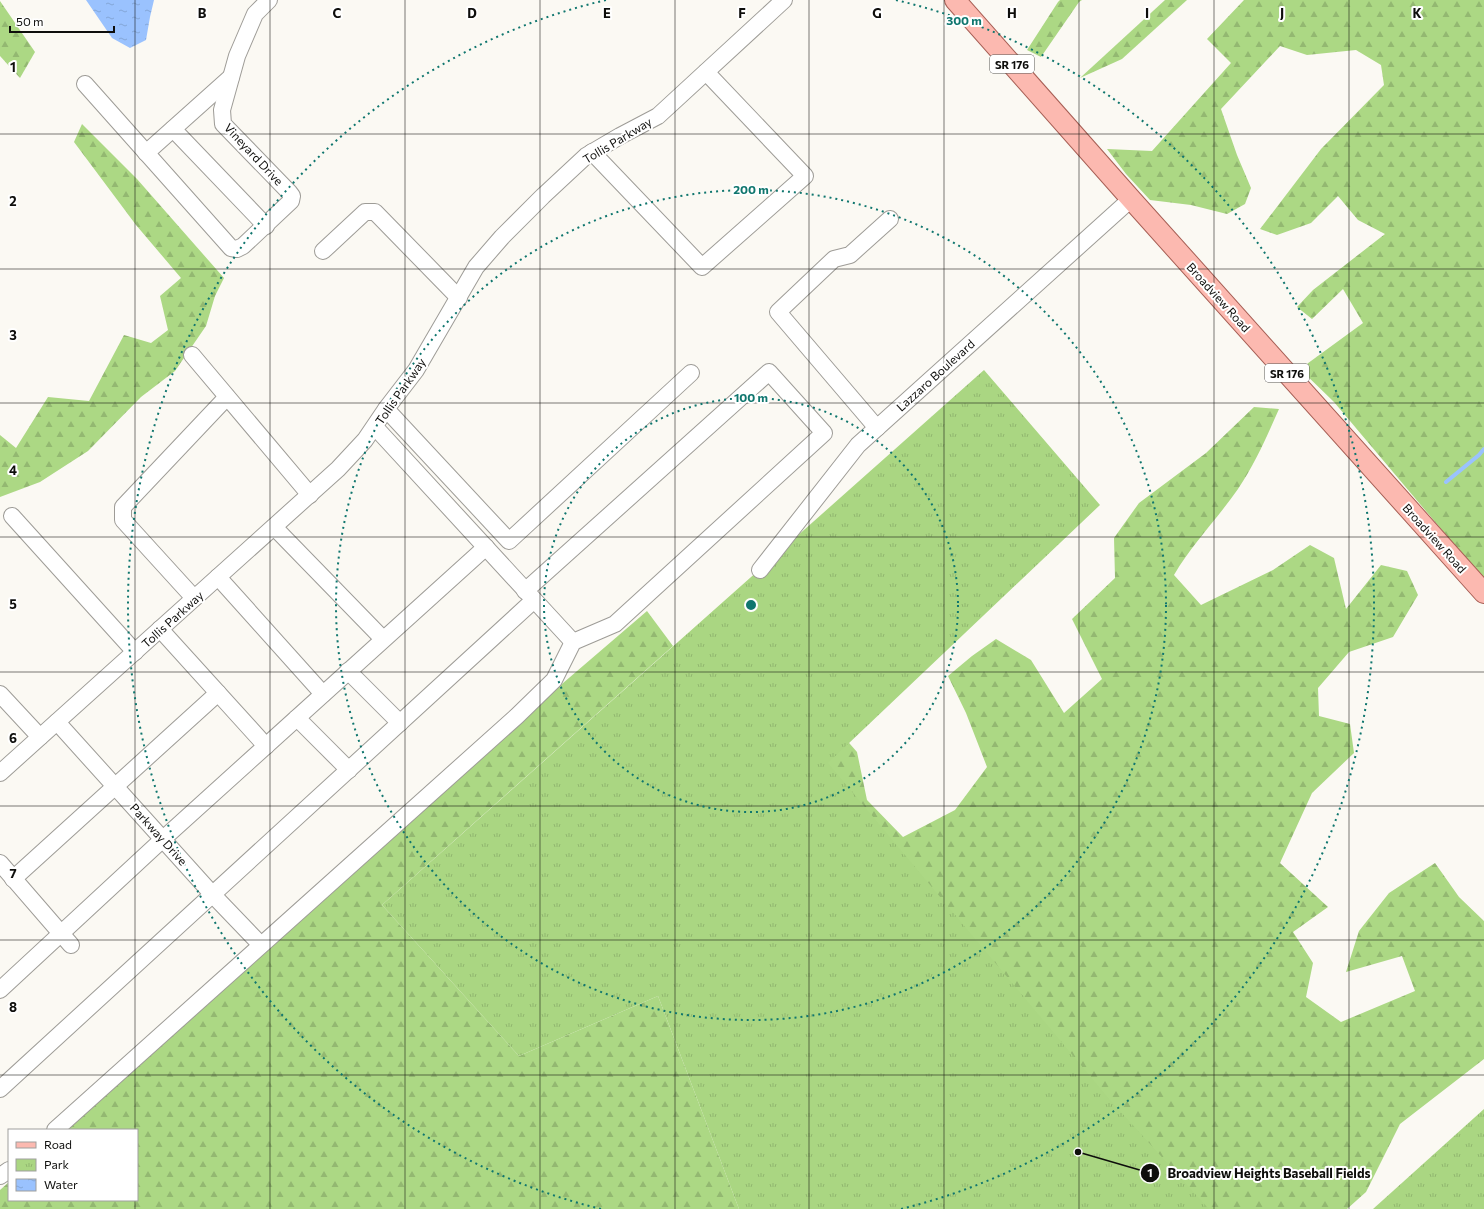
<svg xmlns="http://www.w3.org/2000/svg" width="1484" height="1209" viewBox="0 0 1484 1209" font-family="Commissioner,sans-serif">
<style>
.forest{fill:url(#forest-firs)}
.park{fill:url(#park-tufts)}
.water{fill:url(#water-ripples)}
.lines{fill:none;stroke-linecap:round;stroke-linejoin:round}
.stream{stroke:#9ac2fe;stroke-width:4}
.minor-casing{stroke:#9e9c97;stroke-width:18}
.major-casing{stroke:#a75f55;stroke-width:22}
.minor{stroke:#fff;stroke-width:16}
.major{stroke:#fcb9b0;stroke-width:20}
.grid{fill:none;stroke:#0e0e0c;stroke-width:1;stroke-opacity:0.55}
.ring{fill:none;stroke:#0f766e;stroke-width:2;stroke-dasharray:2 4}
.labels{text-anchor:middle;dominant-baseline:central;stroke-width:4;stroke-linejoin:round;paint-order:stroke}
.shield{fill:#fff;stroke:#565655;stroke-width:1}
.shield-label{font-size:11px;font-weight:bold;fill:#0e0e0c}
.street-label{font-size:12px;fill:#0e0e0c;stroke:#fff}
.grid-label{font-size:13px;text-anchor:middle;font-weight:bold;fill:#0e0e0c;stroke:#fff;stroke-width:4;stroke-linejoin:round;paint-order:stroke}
.centre{fill:#0f766e;stroke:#fff;stroke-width:2}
.ring-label{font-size:12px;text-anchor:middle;font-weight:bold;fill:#0f766e;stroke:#fff;stroke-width:4;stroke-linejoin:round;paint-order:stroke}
.leader{fill:none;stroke:#0e0e0c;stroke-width:1.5}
.callout-dot{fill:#0e0e0c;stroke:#fff;stroke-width:1.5}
.mark-label{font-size:12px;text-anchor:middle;font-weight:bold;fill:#fff}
.callout-label{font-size:13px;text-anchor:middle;font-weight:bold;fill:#0e0e0c;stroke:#fff;stroke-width:4;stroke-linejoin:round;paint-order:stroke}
</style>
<defs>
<pattern id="forest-firs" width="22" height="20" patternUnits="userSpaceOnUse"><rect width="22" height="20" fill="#acd884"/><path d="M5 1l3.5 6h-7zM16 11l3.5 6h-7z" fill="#93b871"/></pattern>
<pattern id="park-tufts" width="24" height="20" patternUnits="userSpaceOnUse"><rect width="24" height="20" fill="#aad682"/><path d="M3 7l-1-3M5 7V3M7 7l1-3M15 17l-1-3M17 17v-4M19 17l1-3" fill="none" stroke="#91b66f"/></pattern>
<pattern id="water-ripples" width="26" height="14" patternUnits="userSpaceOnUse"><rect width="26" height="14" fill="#9ac2fe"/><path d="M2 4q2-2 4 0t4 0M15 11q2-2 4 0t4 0" fill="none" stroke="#84a6d8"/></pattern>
</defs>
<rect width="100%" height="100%" fill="#fbf9f3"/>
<!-- forest -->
<g class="forest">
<polygon points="1060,0 1082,0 1079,2 1041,57 1027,50 1058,2"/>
<polygon points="1165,0 1187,0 1122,59 1080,78"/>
<polygon points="1244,0 1484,0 1484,580 1334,402 1300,369 1363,323 1343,289 1312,319 1297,307 1313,290 1385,234 1358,220 1338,196 1311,223 1277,235 1260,229 1321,149 1384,85 1381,65 1356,50 1307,55 1280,46 1221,109 1237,155 1251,188 1245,204 1227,214 1191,205 1150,200 1126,174 1107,149 1152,151 1231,63 1207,39"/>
<polygon points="0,1 35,52 20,78 0,56"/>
<polygon points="82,124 137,179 224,278 215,296 206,326 175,371 141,397 88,451 40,482 0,497 0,435 16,448 48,397 89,401 124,335 151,343 168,330 160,296 181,278 136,225 74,142"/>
<path d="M 1254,407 L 1279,409 C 1267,436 1255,464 1238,489 C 1218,518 1192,544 1174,575 L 1201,605 L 1273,570 L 1310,545 L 1334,558 L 1346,609 L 1381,565 L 1407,571 L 1418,595 L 1393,637 L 1349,652 L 1318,688 L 1319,716 L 1350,724 L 1354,753 L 1312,793 L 1280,863 L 1328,907 L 1293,932 L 1313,963 L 1306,997 L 1341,1022 L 1415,991 L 1402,956 L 1346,972 L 1359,931 L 1389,893 L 1435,863 L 1459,897 L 1484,921 L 1484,1059 L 1400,1124 L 1366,1192 L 1347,1209 L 1186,1209 L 803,759 L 836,728 L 857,752 L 867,800 L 903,837 L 955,810 L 987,767 L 966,713 L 948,676 L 972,656 L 996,639 L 1031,660 L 1064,713 L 1102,679 L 1072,619 L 1115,578 L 1114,538 L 1139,503 L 1206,453 Z"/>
<polygon points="647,611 673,646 382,905 519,1056 658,996 739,1209 0,1209 0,1190 9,1182 9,1200 137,1200 137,1130 67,1130 507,731"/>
</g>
<!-- park -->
<g class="park">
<polygon points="984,370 1100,505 828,763 1111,1101 1209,1209 739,1209 658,996 519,1056 382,905"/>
<polygon points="1484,1109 1484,1209 1373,1209"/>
</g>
<!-- water -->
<polygon class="water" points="86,0 154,0 150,17 146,40 130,48 112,38"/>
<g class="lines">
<!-- stream -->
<polyline class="stream" points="1446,482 1479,455 1484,449"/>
<defs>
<g id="minor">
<polyline points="85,84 231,248 237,249 243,246 291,201 292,196 289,192 223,124 222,110 237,56 255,14 269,0"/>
<polyline points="173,129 266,226"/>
<polyline points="592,152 702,267 805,176 706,72"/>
<polyline points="146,153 231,77"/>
<polyline points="323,251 365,212 375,212 459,298"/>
<polyline points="192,355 310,495"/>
<polyline points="386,409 509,541 691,373"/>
<polyline points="375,427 573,642"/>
<polyline points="877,428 778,312 834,259 850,255 890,219"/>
<polyline points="12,516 135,652"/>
<polyline points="274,527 383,639"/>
<polyline points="760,570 858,445 1131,199"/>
<polyline points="218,577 323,694"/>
<polyline points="194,598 123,520 123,507 227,397"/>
<polyline points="160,629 266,746"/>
<polyline points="348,671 400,723"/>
<polyline points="0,694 40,737"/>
<polyline points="297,718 349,770"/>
<polyline points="57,722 213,895 261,945"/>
<polyline points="0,773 338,469 365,440 386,409 416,370 476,267 502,237 543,196 586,156 620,136 658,116 784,0"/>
<polyline points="0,863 71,945"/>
<polyline points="13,879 218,693"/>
<polyline points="0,990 163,839 486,547"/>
<polyline points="0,1089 534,600"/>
<polyline points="55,1130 517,716 554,680 573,642 615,624 824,433 769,372 525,591"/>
<polyline points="0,1176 9,1170"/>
</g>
<polyline id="major" points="955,0 1131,199 1484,593"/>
</defs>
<!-- minor casing -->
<use href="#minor" class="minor-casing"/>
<!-- major casing -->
<use href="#major" class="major-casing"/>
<!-- minor -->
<use href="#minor" class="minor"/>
<!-- major -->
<use href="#major" class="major"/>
</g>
<!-- grid -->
<path class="grid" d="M 135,0 L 135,1130M 270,0 L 270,1209M 405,0 L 405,1209M 540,0 L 540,1209M 675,0 L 675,1209M 809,0 L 809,1209M 944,0 L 944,1209M 1079,0 L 1079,1209M 1214,0 L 1214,1209M 1349,0 L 1349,1209M 0,134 L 1484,134M 0,269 L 1484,269M 0,403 L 1484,403M 0,537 L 1484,537M 0,672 L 1484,672M 0,806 L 1484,806M 0,940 L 1484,940M 0,1075 L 1484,1075M 135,1200 L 135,1209"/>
<!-- distance rings -->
<g class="ring">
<circle cx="751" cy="605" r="207"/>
<circle cx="751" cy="605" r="415"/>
<path d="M601 1209A622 622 0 0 1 606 0M896 0A622 622 0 0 1 901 1209"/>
</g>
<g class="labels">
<!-- shield labels -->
<g class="shield">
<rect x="990" y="55" width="44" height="18" rx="3"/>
<rect x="1265" y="364" width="44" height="18" rx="3"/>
</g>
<g class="shield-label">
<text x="1012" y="64">SR 176</text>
<text x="1287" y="373">SR 176</text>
</g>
<!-- street labels -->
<g class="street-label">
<text transform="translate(617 140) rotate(-31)">Tollis Parkway</text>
<text transform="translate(254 154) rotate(47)">Vineyard Drive</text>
<text transform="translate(1219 297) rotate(48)">Broadview Road</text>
<text transform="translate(935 375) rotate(-42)">Lazzaro Boulevard</text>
<text transform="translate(400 391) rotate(-55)">Tollis Parkway</text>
<text transform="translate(1435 538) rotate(48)">Broadview Road</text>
<text transform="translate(172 619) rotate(-42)">Tollis Parkway</text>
<text transform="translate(159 834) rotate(48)">Parkway Drive</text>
</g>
</g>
<g class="grid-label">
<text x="202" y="18">B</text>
<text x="337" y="18">C</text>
<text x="472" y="18">D</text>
<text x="607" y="18">E</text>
<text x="742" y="18">F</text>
<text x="877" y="18">G</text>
<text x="1012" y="18">H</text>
<text x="1147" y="18">I</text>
<text x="1282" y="18">J</text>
<text x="1417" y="18">K</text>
<text x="13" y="72">1</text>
<text x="13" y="206">2</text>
<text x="13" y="340">3</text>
<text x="13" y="475">4</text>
<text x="13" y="609">5</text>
<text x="13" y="743">6</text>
<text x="13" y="878">7</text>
<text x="13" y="1012">8</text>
</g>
<circle cx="751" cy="605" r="6" class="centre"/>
<g class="ring-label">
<text x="964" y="25">300 m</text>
<text x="751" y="194">200 m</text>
<text x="751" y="402">100 m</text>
</g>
<!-- callouts -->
<path class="leader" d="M1078 1152L1150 1173"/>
<g class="callout-dot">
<circle cx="1078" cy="1152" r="4"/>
<circle cx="1150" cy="1173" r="10"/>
</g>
<g class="mark-label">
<text x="1150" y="1177">1</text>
</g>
<g class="callout-label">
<text x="1269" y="1178">Broadview Heights Baseball Fields</text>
</g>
<!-- legend -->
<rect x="8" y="1129" width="130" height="72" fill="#ffffff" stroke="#9f9f9e"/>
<rect x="16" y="1142" width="20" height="6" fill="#fcb9b0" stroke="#9f9f9e"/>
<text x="44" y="1149" font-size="12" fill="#0e0e0c">Road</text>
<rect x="16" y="1159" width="20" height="12" fill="url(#park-tufts)" stroke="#9f9f9e"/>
<text x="44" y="1169" font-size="12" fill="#0e0e0c">Park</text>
<rect x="16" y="1179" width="20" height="12" fill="url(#water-ripples)" stroke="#9f9f9e"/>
<text x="44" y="1189" font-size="12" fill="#0e0e0c">Water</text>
<!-- scale -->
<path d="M10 26v6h104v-6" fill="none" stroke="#0e0e0c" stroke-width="2"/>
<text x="16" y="26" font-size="12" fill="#0e0e0c" stroke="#ffffff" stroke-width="3" paint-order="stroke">50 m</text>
</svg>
